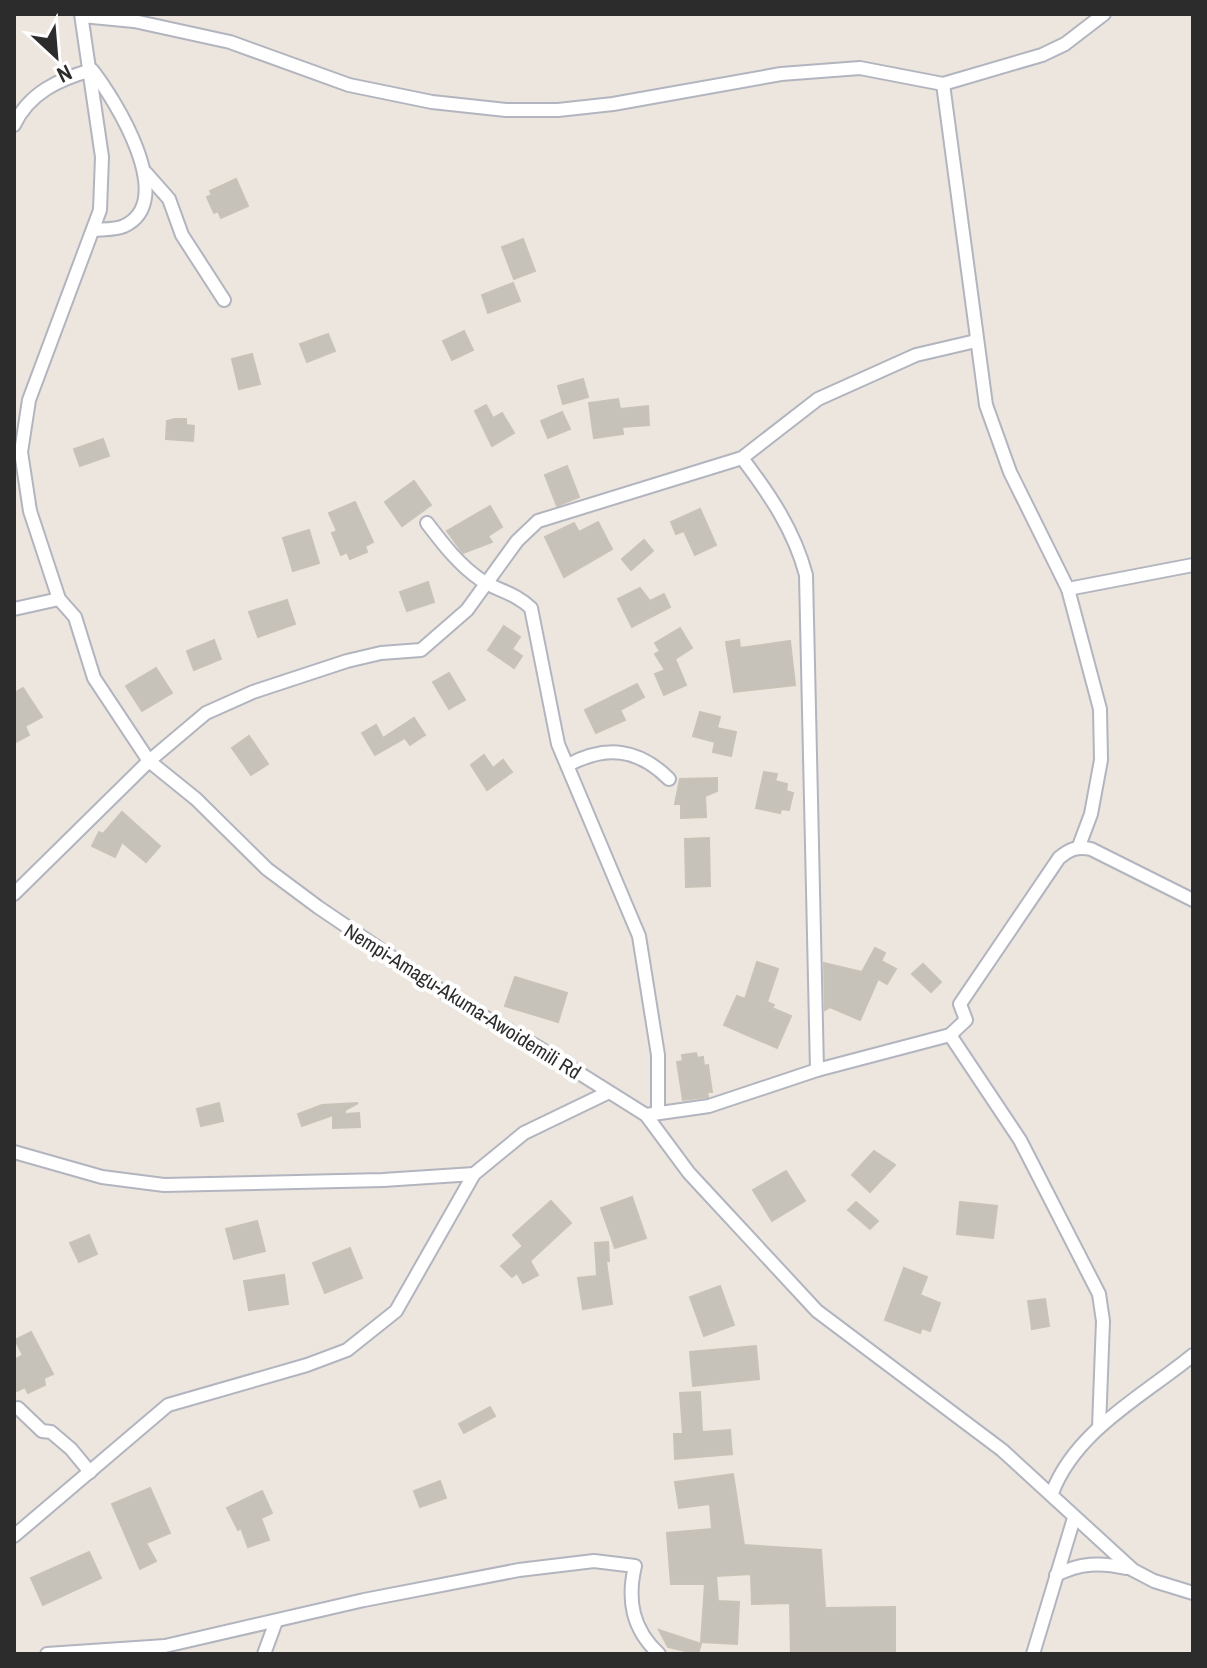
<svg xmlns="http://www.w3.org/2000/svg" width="1207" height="1668" viewBox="0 0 1207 1668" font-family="'Archivo Narrow',sans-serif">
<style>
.building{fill:#c6c1b9;stroke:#c9c2b7;stroke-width:2}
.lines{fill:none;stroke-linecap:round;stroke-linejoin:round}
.street-casing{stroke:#b2b5bf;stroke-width:16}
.street{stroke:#fff;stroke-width:12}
.labels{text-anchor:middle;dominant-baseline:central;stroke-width:8;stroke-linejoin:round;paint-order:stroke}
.street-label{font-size:20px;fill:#2c2c2c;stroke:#fff}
</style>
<rect width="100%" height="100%" fill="#ede6de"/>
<!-- building -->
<g class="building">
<polygon points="236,179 248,206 221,218 218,211 214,213 207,197 212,195 210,191"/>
<polygon points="523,239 535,271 514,279 502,247"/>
<polygon points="513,283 520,301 488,313 482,295"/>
<polygon points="464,331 473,350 452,360 443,341"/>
<polygon points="328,334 335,351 307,362 300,344"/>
<polygon points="252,354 260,384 239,389 232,359"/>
<polygon points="583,379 588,397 563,404 558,386"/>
<polygon points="618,399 620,409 648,406 649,425 622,427 623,434 594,438 589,403"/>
<polygon points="486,405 493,418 502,413 514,433 492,446 475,411"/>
<polygon points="562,412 570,429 548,438 541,421"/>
<polygon points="175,419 186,419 186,425 194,426 193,441 166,439 167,421"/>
<polygon points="103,439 109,456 80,466 74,449"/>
<polygon points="567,466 579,497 557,506 545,475"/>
<polygon points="414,481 431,505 402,526 385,502"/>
<polygon points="355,502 373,542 365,546 367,552 350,559 347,552 341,555 332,533 337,531 329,513"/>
<polygon points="490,506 502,527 488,536 492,542 463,553 447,531"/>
<polygon points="700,509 716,545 695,555 684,531 676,534 671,522"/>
<polygon points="598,522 612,549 564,577 545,537 574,523 579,532"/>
<polygon points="309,530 319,563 293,571 283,538"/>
<polygon points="644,540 653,551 631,570 622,559"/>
<polygon points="428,582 434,602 407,611 400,592"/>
<polygon points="640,588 650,601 664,594 670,607 632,627 618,599"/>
<polygon points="287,600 295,624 258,637 249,612"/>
<polygon points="504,626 520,637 512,649 522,656 514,668 488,650"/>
<polygon points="680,628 692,648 675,659 686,685 664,695 655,674 665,670 655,654 660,651 655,643"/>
<polygon points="214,640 221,659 194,670 187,651"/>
<polygon points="739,640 740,648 790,641 795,685 734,692 726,642"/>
<polygon points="156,668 172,693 142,711 126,686"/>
<polygon points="449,673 465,700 449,709 433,682"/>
<polygon points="637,684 644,697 620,710 625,720 596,733 585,710"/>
<polygon points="23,688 42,717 25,726 29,735 14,743 14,693"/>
<polygon points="700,712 720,717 717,728 736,732 731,756 713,752 715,742 693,736"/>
<polygon points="414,718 425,735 410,745 405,738 375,755 362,733 376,725 383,738"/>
<polygon points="249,736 268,764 251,775 232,748"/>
<polygon points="484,755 493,768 503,760 512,772 487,790 471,765"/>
<polygon points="764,772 777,774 775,781 787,784 786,791 793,793 789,810 781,809 780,813 756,808"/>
<polygon points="717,778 717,791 705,796 706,817 681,818 681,804 675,804 680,779"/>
<polygon points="122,812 160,846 146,862 122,842 115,857 92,846 99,832 103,834"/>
<polygon points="709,838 710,886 686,887 685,839"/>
<polygon points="875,948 885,953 881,961 896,969 887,984 878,979 860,1020 830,1007 825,1010 824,963 862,972"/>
<polygon points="757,962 778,969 767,1002 774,1005 772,1008 791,1016 777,1048 724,1025 737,996 745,999"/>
<polygon points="923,964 941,982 931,992 912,974"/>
<polygon points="515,977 567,993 558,1022 505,1006"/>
<polygon points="696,1053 697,1058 703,1057 704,1066 708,1065 712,1092 707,1092 708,1097 683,1100 677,1062 683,1061 682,1055"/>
<polygon points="219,1103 223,1121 201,1126 197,1109"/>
<polygon points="358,1103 345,1110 345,1114 359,1113 360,1127 333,1128 333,1115 302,1126 298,1114 322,1105"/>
<polygon points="874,1151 895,1165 870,1192 852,1175"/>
<polygon points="786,1171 805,1201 772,1221 753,1190"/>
<polygon points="632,1197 646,1238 615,1248 601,1208"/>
<polygon points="551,1201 571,1223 530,1261 538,1275 523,1283 517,1273 512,1277 501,1266 523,1246 513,1235"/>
<polygon points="856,1202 878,1221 870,1229 848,1210"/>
<polygon points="960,1202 997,1206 993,1238 957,1234"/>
<polygon points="257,1221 265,1251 234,1259 226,1229"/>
<polygon points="89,1235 97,1254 79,1262 70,1243"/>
<polygon points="608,1242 609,1261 606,1261 612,1304 583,1309 578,1278 597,1276 595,1243"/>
<polygon points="350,1248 362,1278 325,1293 313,1263"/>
<polygon points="904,1268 927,1277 920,1295 940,1303 930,1331 922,1328 920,1333 885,1320"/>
<polygon points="284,1275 288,1304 249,1310 244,1281"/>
<polygon points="720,1286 734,1325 704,1336 690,1297"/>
<polygon points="1045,1299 1049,1326 1032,1329 1028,1301"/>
<polygon points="31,1332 53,1374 44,1378 45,1385 28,1393 25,1387 17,1391 14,1384 14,1360 23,1355 15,1340"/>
<polygon points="756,1346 759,1379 693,1386 690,1352"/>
<polygon points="700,1392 702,1432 730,1430 732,1454 675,1459 674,1434 683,1434 680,1393"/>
<polygon points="490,1407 495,1416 464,1433 459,1424"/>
<polygon points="733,1474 744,1545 821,1550 825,1608 895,1607 895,1654 791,1654 790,1603 752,1604 751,1574 716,1576 718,1601 739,1602 737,1644 701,1642 705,1584 671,1584 667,1533 712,1529 710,1504 679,1508 675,1482"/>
<polygon points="440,1481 446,1498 420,1507 414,1491"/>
<polygon points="150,1488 170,1533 146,1543 156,1561 140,1569 112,1504"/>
<polygon points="262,1491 272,1513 261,1518 269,1540 248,1547 241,1528 238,1530 227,1508"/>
<polygon points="89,1552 101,1578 43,1605 31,1578"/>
<polygon points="659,1630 701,1644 698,1654 668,1647"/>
</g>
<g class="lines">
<defs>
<g id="street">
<polyline points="81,14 102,157 100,210 29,400 21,452 30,511 59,599 75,617 94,678 149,761 196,799 267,869 318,907 458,1002 536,1046 646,1115 689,1173 817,1311 1002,1450 1133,1570 1154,1581 1193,1593"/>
<polyline points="82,16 134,21 230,42 349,85 432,102 506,110 558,110 613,104 781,74 860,68 943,84 1042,55 1065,44 1104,14"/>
<polyline points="943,84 986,405 1010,472 1068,589 1100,709 1101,760 1091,814 1079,846"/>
<path d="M 14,125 C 29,93 59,79 92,70 C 114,98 179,201 124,226 C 116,230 102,229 93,230"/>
<polyline points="146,173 169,199 182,235 224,300"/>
<path d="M 742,458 C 770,495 794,530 806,575 L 817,1070"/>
<path d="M 427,523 C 443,544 459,565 481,580 C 498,591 514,592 531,608 L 558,744 L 639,936 L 658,1055 L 658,1113"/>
<polyline points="1068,589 1193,565"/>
<polyline points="14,609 59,599"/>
<path d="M 568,765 C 606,745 638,748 669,779"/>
<polyline points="14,894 149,761 206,713 253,692 347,661 381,653 421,650 467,610 517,541 538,521 742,458 818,399 916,355 976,341"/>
<polyline points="950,1035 1020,1140 1099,1294 1103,1321 1099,1427"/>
<path d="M 646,1115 L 709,1106 L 817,1070 L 950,1035 L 966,1020 L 960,1004 L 1059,858 C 1070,849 1077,846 1091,849 L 1193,900"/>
<polyline points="14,1152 102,1177 164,1185 383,1180 474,1174"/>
<polyline points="18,1408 42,1431 51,1432 71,1449 90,1472"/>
<path d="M 1052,1493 C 1076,1430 1143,1396 1193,1355"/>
<polyline points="14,1536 168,1405 307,1365 347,1350 396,1311 474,1174 524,1133 607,1093"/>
<path d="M 1056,1575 C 1080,1563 1100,1562 1126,1568"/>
<path d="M 47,1654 L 165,1646 L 364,1600 L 519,1570 L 594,1561 L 635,1566 C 627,1600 632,1629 659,1654"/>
<polyline points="264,1654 275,1624"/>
<polyline points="1033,1654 1074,1518"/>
</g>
</defs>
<!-- street casing -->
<use href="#street" class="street-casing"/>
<!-- street -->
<use href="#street" class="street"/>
</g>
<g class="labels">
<!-- street labels -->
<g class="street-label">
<text transform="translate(463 1001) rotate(32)">Nempi-Amagu-Akuma-Awoidemili Rd</text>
</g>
</g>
<!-- border -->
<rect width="1207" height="1668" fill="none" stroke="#2c2c2c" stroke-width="32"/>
<!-- north arrow -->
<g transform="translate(56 56) rotate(154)" stroke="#ffffff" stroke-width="6" paint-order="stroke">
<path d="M0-6L14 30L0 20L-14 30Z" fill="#2c2c2c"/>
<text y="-12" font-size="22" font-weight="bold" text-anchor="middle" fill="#2c2c2c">N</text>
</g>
</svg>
